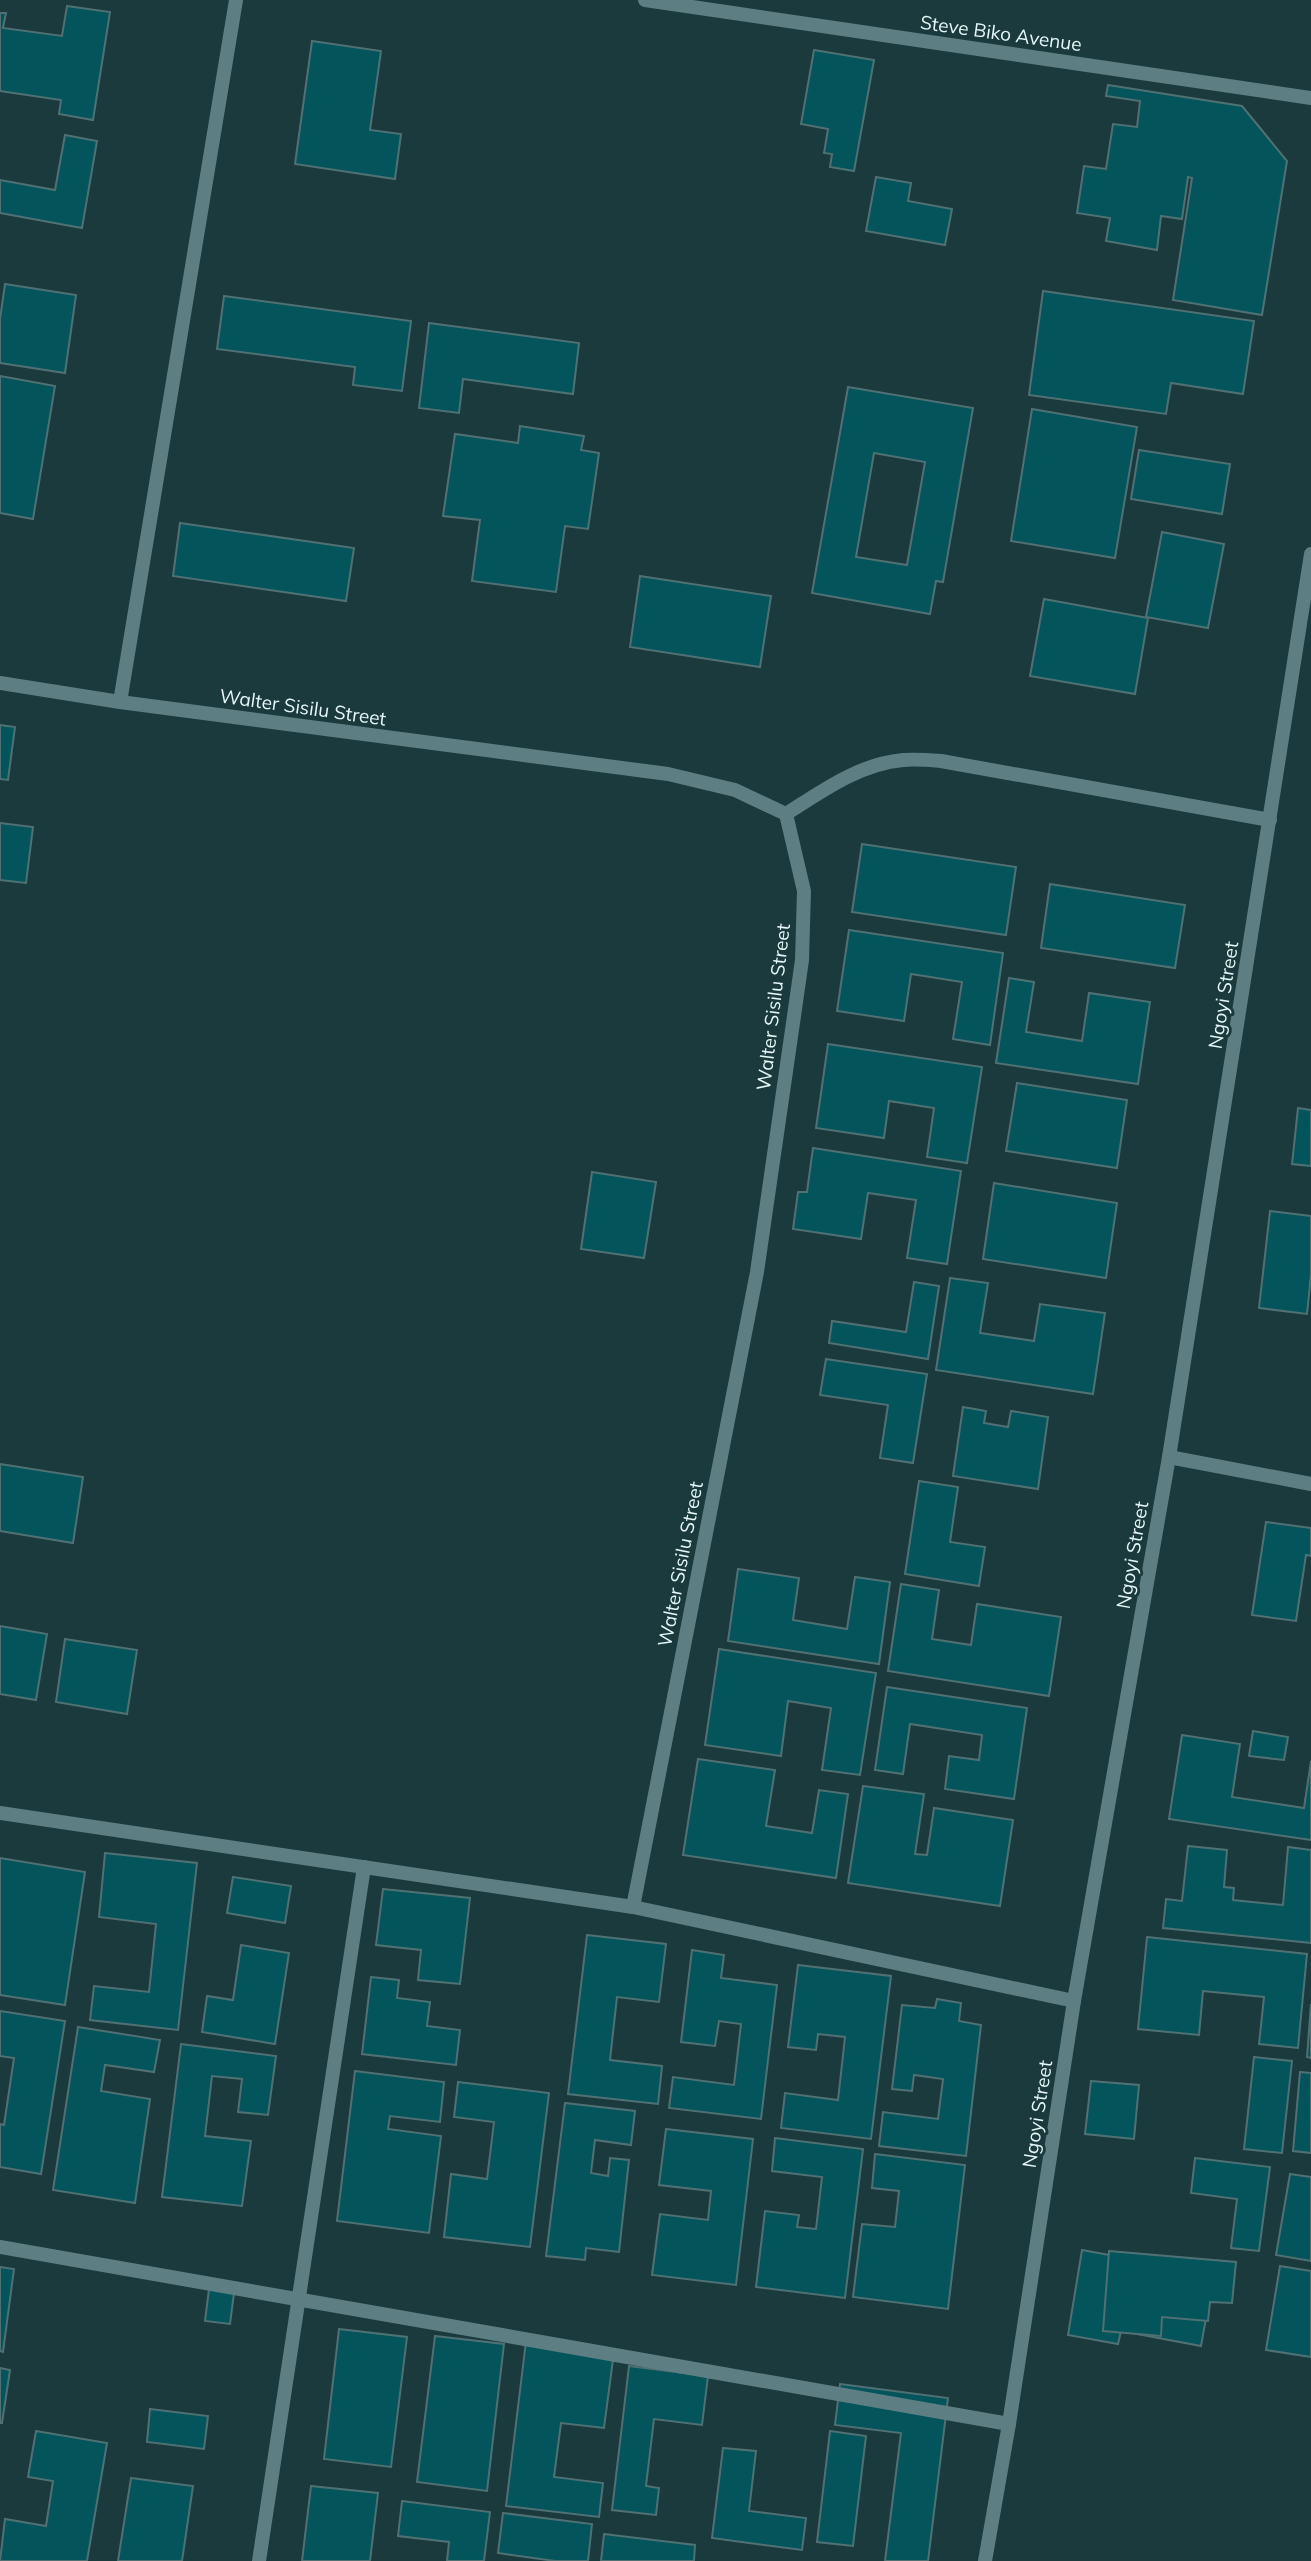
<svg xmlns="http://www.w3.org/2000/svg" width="1311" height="2561" viewBox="0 0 1311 2561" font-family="Mulish,sans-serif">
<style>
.building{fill:#04545b;stroke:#507174;stroke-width:2;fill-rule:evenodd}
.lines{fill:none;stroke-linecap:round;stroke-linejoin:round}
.minor{stroke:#5d7e82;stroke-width:14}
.labels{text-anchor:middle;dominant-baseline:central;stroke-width:6;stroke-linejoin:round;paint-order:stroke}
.street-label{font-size:19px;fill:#e5f7f8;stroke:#1a3a3d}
</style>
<rect width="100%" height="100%" fill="#1a3a3d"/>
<!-- building -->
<g class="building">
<polygon points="67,6 110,12 93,120 59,114 61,100 0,91 0,13 6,13 3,28 62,36"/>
<polygon points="312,41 381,51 370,130 401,134 395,179 295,164"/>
<polygon points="814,50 874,60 854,171 830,167 832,154 824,153 828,129 801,124"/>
<polygon points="1108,85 1242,106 1287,161 1262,315 1173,300 1192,178 1188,177 1182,219 1161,216 1157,250 1106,241 1110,218 1077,213 1084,166 1106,169 1113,124 1137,127 1140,101 1106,96"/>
<polygon points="65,135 97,141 82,228 0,213 0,180 55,190"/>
<polygon points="876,177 911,183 908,201 952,209 945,245 866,231"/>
<polygon points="5,284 76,295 65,373 0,363 0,319"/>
<polygon points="1043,291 1254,321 1243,394 1171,383 1166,414 1029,395"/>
<polygon points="224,296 411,321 402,391 353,385 355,367 217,349"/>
<polygon points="429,323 579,343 573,394 463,379 459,413 419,408"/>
<polygon points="0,376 55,386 33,519 0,513"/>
<path d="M 848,387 L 973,408 L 943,582 L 936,581 L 930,614 L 812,593 ZM 874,453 L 925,462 L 907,565 L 856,557 Z"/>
<polygon points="1032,409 1137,427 1115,558 1011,541"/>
<polygon points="520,426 584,436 581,450 599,453 588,529 565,526 556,592 472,581 480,520 443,516 455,434 518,443"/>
<polygon points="1139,450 1230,464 1222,514 1131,499"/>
<polygon points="180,523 354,548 346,601 173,576"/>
<polygon points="1162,532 1224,544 1208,628 1146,617"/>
<polygon points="640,576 771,596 760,667 630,647"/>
<polygon points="1044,599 1148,618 1135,694 1030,676"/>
<polygon points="0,725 15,727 8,780 0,779"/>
<polygon points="0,823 33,827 26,883 0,880"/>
<polygon points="862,844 1016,867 1006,935 852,912"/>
<polygon points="1050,884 1185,905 1175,968 1041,948"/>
<polygon points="849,930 1003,953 990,1045 953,1039 962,982 911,974 904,1021 837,1011"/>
<polygon points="1009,978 1034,982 1026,1032 1082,1041 1089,993 1150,1002 1138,1084 996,1063"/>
<polygon points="828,1044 982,1067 967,1163 927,1157 934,1108 889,1101 884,1138 816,1128"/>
<polygon points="1017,1083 1127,1100 1117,1168 1006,1151"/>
<polygon points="1298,1108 1311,1110 1311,1166 1292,1164"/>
<polygon points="813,1148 961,1171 947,1264 907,1258 916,1200 868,1193 861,1239 793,1229 798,1192 807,1192"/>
<polygon points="592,1172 656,1182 644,1258 581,1249"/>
<polygon points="994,1183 1117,1203 1106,1278 983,1259"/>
<polygon points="1270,1211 1311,1216 1311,1274 1307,1314 1259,1308"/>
<polygon points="950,1278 988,1283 980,1333 1034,1341 1040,1304 1105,1313 1093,1394 936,1370"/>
<polygon points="914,1282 939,1286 928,1359 829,1343 832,1321 906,1332"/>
<polygon points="826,1359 927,1374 913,1463 880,1458 888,1405 820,1395"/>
<polygon points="963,1407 986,1411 984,1423 1008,1427 1011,1411 1048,1417 1038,1489 953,1476"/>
<polygon points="0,1464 83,1477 73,1543 0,1531"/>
<polygon points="919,1481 958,1487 950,1542 985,1547 979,1586 905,1574"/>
<polygon points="1266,1522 1311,1528 1311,1556 1306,1555 1296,1621 1252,1615"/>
<polygon points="738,1569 799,1578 793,1620 847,1629 855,1577 890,1582 879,1664 728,1641"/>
<polygon points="901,1584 939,1590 932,1639 971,1645 977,1604 1061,1617 1049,1696 888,1671"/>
<polygon points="0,1626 47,1634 36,1700 0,1694"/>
<polygon points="65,1639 137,1650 127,1714 56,1702"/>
<polygon points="719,1649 876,1673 860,1775 822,1770 831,1708 788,1701 781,1756 705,1745"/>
<polygon points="887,1687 1027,1708 1014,1799 945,1789 949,1756 979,1760 982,1735 910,1724 903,1774 875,1770"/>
<polygon points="1253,1731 1288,1737 1284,1760 1249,1756"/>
<polygon points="1182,1735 1240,1744 1232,1797 1304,1808 1311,1761 1311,1840 1169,1819"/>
<polygon points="698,1759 775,1770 766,1826 812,1833 819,1790 848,1794 836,1878 683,1855"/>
<polygon points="863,1786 924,1794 915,1854 927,1855 934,1808 1013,1820 1000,1906 848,1883"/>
<polygon points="1188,1846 1227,1850 1224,1887 1234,1888 1233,1900 1283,1905 1288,1847 1311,1850 1311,1943 1163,1928 1166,1899 1182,1901"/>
<polygon points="105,1853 197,1863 178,2030 90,2020 94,1986 149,1992 156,1924 99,1917"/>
<polygon points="0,1858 85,1872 65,2005 0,1995"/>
<polygon points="233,1877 291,1886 285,1923 227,1913"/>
<polygon points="383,1889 470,1898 460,1984 418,1980 421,1950 376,1945"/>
<polygon points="587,1935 666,1944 659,2002 617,1997 610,2060 662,2066 658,2104 568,2094"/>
<polygon points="1147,1937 1307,1954 1298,2048 1259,2044 1264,1997 1203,1991 1199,2035 1138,2029"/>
<polygon points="241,1945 289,1953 275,2044 202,2032 207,1996 233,2000"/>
<polygon points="692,1950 724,1955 721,1978 777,1985 761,2119 669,2108 673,2077 734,2085 741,2024 719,2021 715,2046 681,2042"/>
<polygon points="798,1965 891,1976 871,2139 781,2128 785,2093 838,2100 845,2037 818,2034 816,2050 788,2047"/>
<polygon points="371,1977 399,1980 397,1998 430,2002 427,2026 460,2030 456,2065 362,2054"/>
<polygon points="937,1999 961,2003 959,2021 981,2025 966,2156 879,2146 883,2112 938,2119 943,2079 914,2075 912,2091 892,2089 902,2005 935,2008"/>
<polygon points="1311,2004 1311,2058 1307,2057"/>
<polygon points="0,2011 65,2021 41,2174 0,2167 0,2124 4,2125 14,2058 0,2056"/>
<polygon points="78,2027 160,2040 154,2072 105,2065 101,2091 150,2099 135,2203 53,2190"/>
<polygon points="181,2044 276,2056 268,2115 238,2112 242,2079 212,2076 205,2136 251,2141 242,2206 162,2197"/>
<polygon points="1254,2057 1292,2061 1282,2153 1244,2149"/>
<polygon points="355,2071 444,2082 440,2122 390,2116 388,2129 441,2136 429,2233 337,2221"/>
<polygon points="1300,2072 1311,2073 1311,2153 1293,2151"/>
<polygon points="1091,2081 1139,2085 1134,2139 1085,2134"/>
<polygon points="458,2082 549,2093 530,2247 444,2237 451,2174 487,2179 494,2122 454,2117"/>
<polygon points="565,2103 635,2111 631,2145 595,2140 591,2173 608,2176 610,2158 629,2160 619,2252 586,2248 585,2260 546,2256"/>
<polygon points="666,2129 753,2139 736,2285 652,2275 660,2214 708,2220 711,2191 659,2185"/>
<polygon points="775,2138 863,2149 845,2298 756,2287 765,2211 799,2215 797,2227 816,2229 822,2177 772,2171"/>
<polygon points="875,2154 965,2165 948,2309 853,2297 862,2224 895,2227 899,2191 872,2188"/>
<polygon points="1195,2158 1270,2167 1259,2251 1231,2248 1237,2199 1191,2193"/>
<polygon points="1290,2174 1311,2177 1311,2261 1276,2255"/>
<polygon points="1082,2250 1214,2274 1201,2346 1121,2331 1118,2344 1068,2335"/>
<polygon points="1109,2251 1236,2262 1232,2303 1210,2302 1208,2321 1162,2317 1161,2336 1103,2331"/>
<polygon points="1280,2266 1311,2271 1311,2357 1266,2350"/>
<polygon points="0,2267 14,2269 3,2352 0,2351"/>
<polygon points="209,2289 234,2293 230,2324 205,2321"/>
<polygon points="339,2329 407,2337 391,2467 324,2459"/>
<polygon points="435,2336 504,2344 487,2491 417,2482"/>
<polygon points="526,2341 614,2352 604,2428 561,2423 554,2477 603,2483 599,2517 506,2506"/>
<polygon points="629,2366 708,2376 702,2425 654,2419 646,2486 659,2488 656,2515 612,2510"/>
<polygon points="0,2368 10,2370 2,2423 0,2423"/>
<polygon points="840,2384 948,2398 928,2561 885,2561 901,2433 835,2425"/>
<polygon points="150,2409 208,2416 204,2449 147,2442"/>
<polygon points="36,2431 107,2443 87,2561 0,2561 5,2519 46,2526 53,2481 28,2477"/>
<polygon points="830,2431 866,2436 853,2546 817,2542"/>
<polygon points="723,2448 756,2451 749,2511 806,2518 802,2550 712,2538"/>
<polygon points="131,2478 193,2486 182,2561 118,2561"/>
<polygon points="311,2486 378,2493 370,2561 302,2561"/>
<polygon points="402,2501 490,2512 484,2561 447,2561 449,2542 398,2536"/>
<polygon points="503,2513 592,2524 588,2561 555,2561 498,2553"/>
<polygon points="604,2534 695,2545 694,2561 601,2561"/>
</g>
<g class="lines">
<!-- minor -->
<g class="minor">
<polyline points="645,0 1311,98"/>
<polyline points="0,683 120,702 668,774 735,790 786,814 804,891 802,960 794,1016 757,1272 633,1907"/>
<polyline points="120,702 236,0"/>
<path d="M 786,814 C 822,791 859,764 903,760 C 915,759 929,760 941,761 L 1270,820"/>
<polyline points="1169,1457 1311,1484"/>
<polyline points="0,1813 633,1907 1074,2001"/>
<polyline points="0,2247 1009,2424"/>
<polyline points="259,2561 364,1867"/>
<polyline points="985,2561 1009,2424 1074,2001 1169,1457 1311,554"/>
</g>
</g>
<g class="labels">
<!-- street labels -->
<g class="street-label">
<text transform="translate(1001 33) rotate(8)">Steve Biko Avenue</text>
<text transform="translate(303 707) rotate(8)">Walter Sisilu Street</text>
<text transform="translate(1223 995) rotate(-81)">Ngoyi Street</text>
<text transform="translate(773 1007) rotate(-83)">Walter Sisilu Street</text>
<text transform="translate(1132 1555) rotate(-80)">Ngoyi Street</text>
<text transform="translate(680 1564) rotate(-79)">Walter Sisilu Street</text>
<text transform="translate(1037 2114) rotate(-81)">Ngoyi Street</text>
</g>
</g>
</svg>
